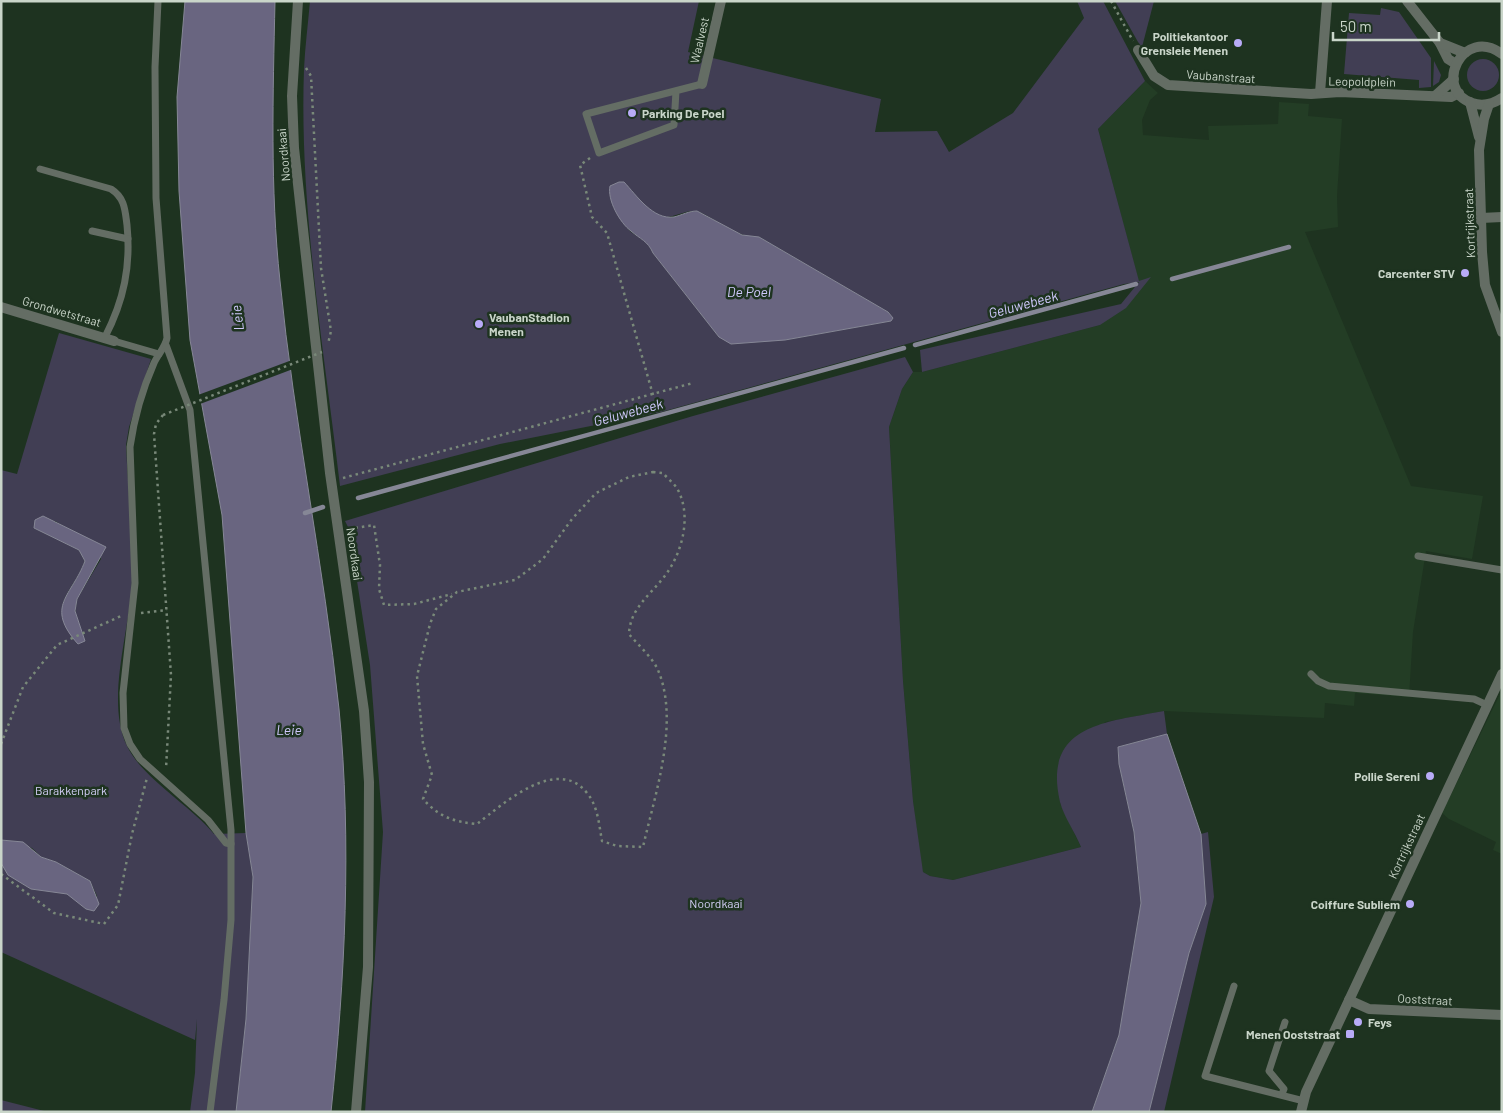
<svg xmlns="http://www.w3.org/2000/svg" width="1503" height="1113" viewBox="0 0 1503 1113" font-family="Barlow,sans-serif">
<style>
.built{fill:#233d25}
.green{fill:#413e54;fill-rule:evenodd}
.water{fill:#696580;stroke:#868796}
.pier{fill:#1e3320}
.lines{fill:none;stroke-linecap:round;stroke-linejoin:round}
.stream{stroke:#868796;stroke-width:4.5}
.path{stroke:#798979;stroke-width:2.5;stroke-dasharray:2.5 4;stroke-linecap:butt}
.service{stroke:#646d64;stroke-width:7}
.minor{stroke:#646d64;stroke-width:10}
.tertiary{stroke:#646d64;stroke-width:10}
.path-bridge{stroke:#798979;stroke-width:2.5;stroke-dasharray:2.5 4;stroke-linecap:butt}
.poi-dot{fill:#b8abf7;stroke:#1e3320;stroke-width:2}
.labels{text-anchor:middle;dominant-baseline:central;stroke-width:5;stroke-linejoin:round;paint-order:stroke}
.poi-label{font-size:12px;font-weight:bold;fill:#c9d5c9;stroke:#1e3320;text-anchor:end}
.street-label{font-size:12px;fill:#c9d5c9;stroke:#1e3320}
.park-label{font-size:12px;fill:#d7d1fb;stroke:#1e3320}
.water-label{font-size:14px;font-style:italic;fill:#d0c9fd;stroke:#1e3320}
</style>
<rect width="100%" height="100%" fill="#1e3320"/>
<!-- built -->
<g class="built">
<polygon points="1145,81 1158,93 1150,100 1142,120 1143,135 1209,140 1208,126 1278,124 1279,102 1309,104 1308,116 1342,119 1337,196 1338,227 1305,232 1411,486 1483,496 1472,559 1426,551 1413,632 1409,697 1355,693 1354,706 1325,703 1324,718 1164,711 1105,722 1060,803 1081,847 953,880 930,876 923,872 921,865 913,801 903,681 889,427 902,389 913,372 922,372 1100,325 1150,278 1139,282 1098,129"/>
<polygon points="1502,690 1502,854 1493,850 1496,842 1449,819 1442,813"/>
</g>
<!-- green -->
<g class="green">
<path d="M 310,1 L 699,1 L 688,52 L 881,99 L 875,132 L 937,131 L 949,152 L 1013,113 L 1084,18 L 1077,1 L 1103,1 L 1145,81 L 1098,129 L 1139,281 L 1151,277 L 1126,308 L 1100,325 L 922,372 L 920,350 L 1121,304 L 1139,282 L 1124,284 L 661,412 L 500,444 L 340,486 C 324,349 299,207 304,69 C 305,47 308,24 310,1 ZM 624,183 C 633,192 645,210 657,215 C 672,222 685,207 699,212 C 718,220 737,238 759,237 L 888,312 L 893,318 L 891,321 L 785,340 L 719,337 L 653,253 C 648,241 641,239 631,232 C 618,221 623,197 624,183 Z"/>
<polygon points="1115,1 1154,1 1142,47 1138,42"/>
<polygon points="1381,8 1399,12 1431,58 1431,87 1419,88 1419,80 1344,74 1349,13 1380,15"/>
<circle cx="1483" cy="75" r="16"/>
<polygon points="1434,61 1441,75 1439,82 1433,86"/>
<path d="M 59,333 L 151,359 L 129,427 L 126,445 C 128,490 133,536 132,581 C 130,631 105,700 127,746 C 142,778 190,805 214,834 L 246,833 L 253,877 L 246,1019 L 236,1112 L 190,1112 L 195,1073 L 197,1019 L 195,1040 L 1,952 L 1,863 L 8,875 L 31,889 L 67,893 L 86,909 L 94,911 L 97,896 L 90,881 L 56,862 L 41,857 L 32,848 L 7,840 L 1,840 L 1,470 L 17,474 ZM 55,521 L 77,535 L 95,542 L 101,559 L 77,599 L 72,637 C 50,598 72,595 85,561 L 79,550 L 34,528 Z"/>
<path d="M 905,357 L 913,372 L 902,389 L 889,427 L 903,681 L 913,801 L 923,872 L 930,876 L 953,880 L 1081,847 C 1075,832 1064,817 1060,802 C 1042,724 1107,722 1164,711 L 1167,734 L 1118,747 L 1119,764 L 1134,832 L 1141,903 L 1119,1035 L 1092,1112 L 365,1112 L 383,832 L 370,665 L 349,529 L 345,521 L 693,416 Z"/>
<polygon points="1208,832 1214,897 1164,1112 1149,1112 1189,953 1206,904 1201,834"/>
<polygon points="1,1100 48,1112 1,1112"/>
</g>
<!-- water -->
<g class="water">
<path d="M 185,1 L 275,1 C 273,95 270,188 280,281 C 294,424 324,566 339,709 C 352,843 345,978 331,1112 L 236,1112 L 246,1019 L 253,877 L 246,833 L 222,515 L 190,340 L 179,191 L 177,97 Z"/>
<path d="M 619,182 L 624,182 C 637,196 653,220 674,217 C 682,215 689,211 697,211 L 742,235 L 759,237 L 888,312 L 893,318 L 891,321 L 785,340 L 731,344 L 719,337 L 653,253 C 648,241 640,239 631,231 C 620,223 607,200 610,186 Z"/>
<path d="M 43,516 L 106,547 L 77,599 L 75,611 L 85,641 L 78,644 C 44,606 72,596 85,561 L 79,550 L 34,528 L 35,520 Z"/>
<polygon points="1167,734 1201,834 1206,904 1189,953 1149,1112 1092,1112 1119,1035 1141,903 1134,832 1119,764 1118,747"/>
<polygon points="1,840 23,842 41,857 56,862 90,881 99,904 94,911 86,909 67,894 31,889 8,875 1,863"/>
</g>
<!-- pier -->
<polygon class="pier" points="292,360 293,369 200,404 198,395"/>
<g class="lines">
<!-- stream -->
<g class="stream">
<polyline points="1172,279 1289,247"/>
<polyline points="915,345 1136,284"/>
<polyline points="358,498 904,348"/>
<polyline points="305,513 323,507"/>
</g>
<!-- path -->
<g class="path">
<polyline points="1111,1 1133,41"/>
<polyline points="306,68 311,76 321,268 331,331 328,344"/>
<polyline points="590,158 580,165 592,217 607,233 653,395"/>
<polyline points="163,415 156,424 154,434 171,675 166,769"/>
<path d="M 653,472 L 663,473 C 667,478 675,484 678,490 C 692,517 682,554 664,577 C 649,596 630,609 629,634 C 638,645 652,657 658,670 C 680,722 655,794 643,847 L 617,846 L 602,841 C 599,825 598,806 587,793 C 557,755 503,804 477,824 C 454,822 439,817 423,799 L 432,775 L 423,744 L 417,676 L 430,624 L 436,609 L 457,592 L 515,580 L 543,559 L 572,519 L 596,493 L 629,477 Z"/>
<polyline points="343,478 693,383"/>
<polyline points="349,529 374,525 380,565 379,589 384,605 414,604 452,594"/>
<polyline points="141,613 167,610"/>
<polyline points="1,744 23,687 57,645 121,616"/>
<polyline points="1,874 54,913 104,924 118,905 132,834 147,778"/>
</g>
<!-- service -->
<g class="service">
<path d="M 158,1 L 155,67 L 156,198 L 167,338 C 165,348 158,354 154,363 C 143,388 134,419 130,447 L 135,583 L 123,693 L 124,728 L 130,744 L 140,759 L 208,820 L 226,843 L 231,844"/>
<polyline points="676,91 674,125 599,153 586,114 702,84"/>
<path d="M 40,169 L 111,189 C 125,198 125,210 127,225 C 131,266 124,300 105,337"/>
<polyline points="92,231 128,239"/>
<polyline points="114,341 159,354"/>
<polyline points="166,345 190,410 231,830 231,920 224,1000 210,1112"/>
<polyline points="1418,556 1502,570"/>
<polyline points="1311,674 1318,681 1329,686 1474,699 1487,705"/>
<polyline points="1234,986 1205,1076 1304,1101"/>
<polyline points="1282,1094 1284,1089 1269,1071 1285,1022"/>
</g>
<!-- minor -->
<g class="minor">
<polyline points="298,1 292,96 294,148 330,473 364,711 369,782 368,967 356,1112"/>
<polyline points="1138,50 1154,76 1168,85 1311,94 1340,92 1451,97 1459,93"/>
<polyline points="702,84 721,1"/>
<polyline points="1320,93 1327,1"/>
<polyline points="1435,96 1454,79"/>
<polyline points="1481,218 1502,217"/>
<polyline points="1,307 114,341"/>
<polyline points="1349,1000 1369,1009 1502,1015"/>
</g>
<!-- tertiary -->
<g class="tertiary">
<polyline points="1407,1 1440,43 1448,59 1456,64"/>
<polyline points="1440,43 1465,53"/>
<path d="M 1502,54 C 1463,25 1432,89 1472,103 C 1483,107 1493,104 1502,98"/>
<polyline points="1470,102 1479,137"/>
<polyline points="1489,104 1484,119 1479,150 1482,252 1485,285 1502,332"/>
<polyline points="1301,1112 1306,1092 1502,674"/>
</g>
<!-- path-bridge -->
<polyline class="path-bridge" points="163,415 322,352"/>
</g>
<!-- markers -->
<g class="poi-dot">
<circle cx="1238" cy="43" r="5"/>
<circle cx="632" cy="113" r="5"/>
<circle cx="1465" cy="273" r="5"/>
<circle cx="479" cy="324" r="5"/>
<circle cx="1430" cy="776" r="5"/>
<circle cx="1410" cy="904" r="5"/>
<circle cx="1358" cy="1022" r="5"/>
<rect x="1345" y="1029" width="10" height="10" rx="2.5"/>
</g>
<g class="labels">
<!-- poi labels -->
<g class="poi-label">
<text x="1228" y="36">Politiekantoor<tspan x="1228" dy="14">Grensleie Menen</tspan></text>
<text x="642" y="113" text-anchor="start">Parking De Poel</text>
<text x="1455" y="273">Carcenter STV</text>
<text x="489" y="317" text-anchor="start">VaubanStadion<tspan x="489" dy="14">Menen</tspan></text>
<text x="1420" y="776">Pollie Sereni</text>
<text x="1400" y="904">Coiffure Subliem</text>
<text x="1368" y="1022" text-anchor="start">Feys</text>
<text x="1340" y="1034">Menen Ooststraat</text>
</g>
<!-- street labels -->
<g class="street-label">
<text transform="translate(699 40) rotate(-77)">Waalvest</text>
<text transform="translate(1221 76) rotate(4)">Vaubanstraat</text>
<text transform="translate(1362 81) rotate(1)">Leopoldplein</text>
<text transform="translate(283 155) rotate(-95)">Noordkaai</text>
<text transform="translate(1469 223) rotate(-92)">Kortrijkstraat</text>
<text transform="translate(62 311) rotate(16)">Grondwetstraat</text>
<text transform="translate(355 554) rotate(82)">Noordkaai</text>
<text transform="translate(1406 846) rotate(-65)">Kortrijkstraat</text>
<text transform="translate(1425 999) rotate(3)">Ooststraat</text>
</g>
<!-- park labels -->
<g class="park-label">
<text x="71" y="790">Barakkenpark</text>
<text x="716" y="903">Noordkaai</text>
</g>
<!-- water labels -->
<g class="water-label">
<text x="749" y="291">De Poel</text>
<text transform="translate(1023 304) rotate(-15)">Geluwebeek</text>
<text transform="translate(237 318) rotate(-97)">Leie</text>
<text transform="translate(628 412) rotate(-15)">Geluwebeek</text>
<text x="289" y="729">Leie</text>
</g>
</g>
<!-- border -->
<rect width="1503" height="1113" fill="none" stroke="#c9d5c9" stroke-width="5"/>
<!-- scale -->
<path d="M1333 32v8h106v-8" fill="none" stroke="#c9d5c9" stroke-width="2.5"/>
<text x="1340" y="32" font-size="15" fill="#c9d5c9" stroke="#1e3320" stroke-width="4" paint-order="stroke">50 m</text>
</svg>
